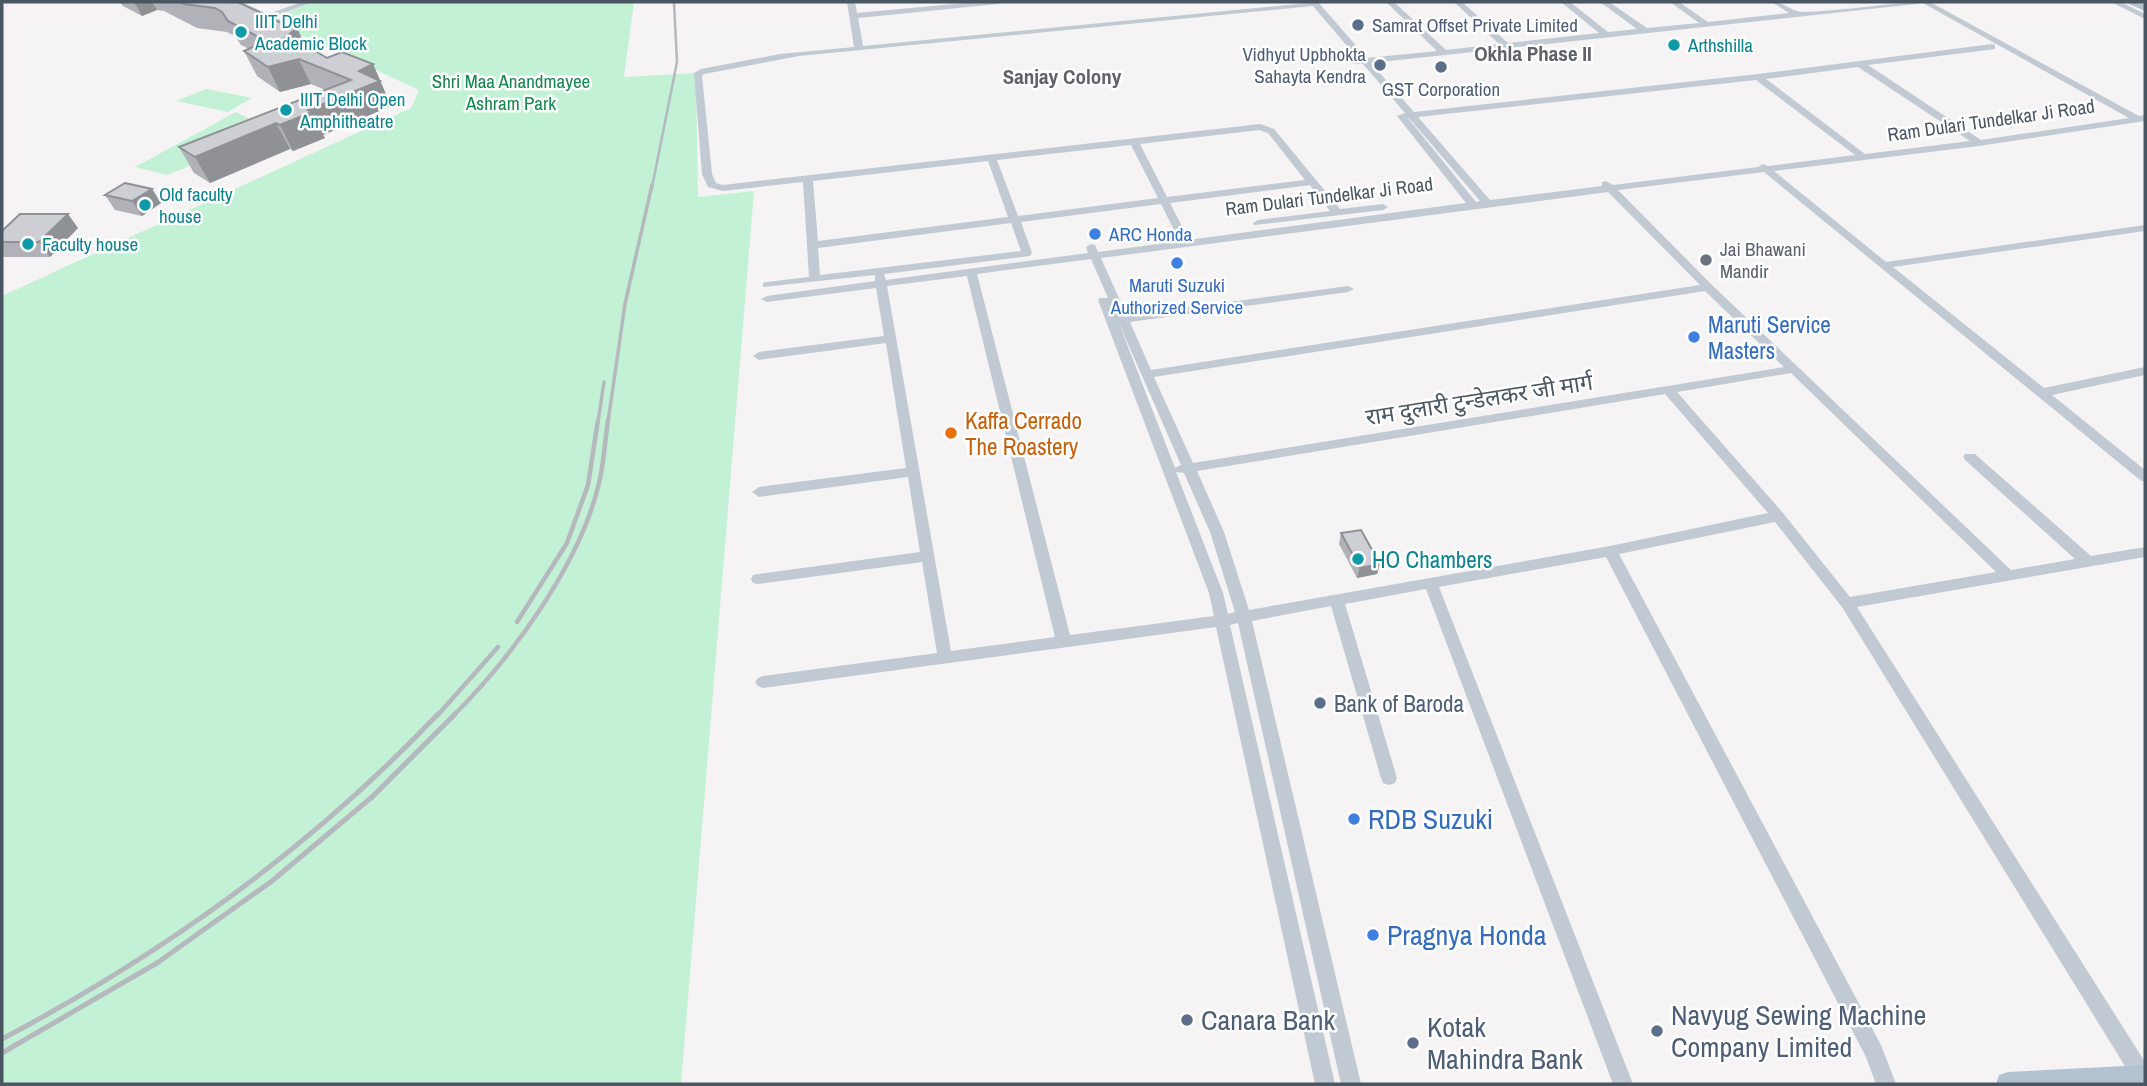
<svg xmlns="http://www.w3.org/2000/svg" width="2147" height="1086" viewBox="0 0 2147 1086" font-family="'Archivo Narrow','Noto Sans Devanagari',sans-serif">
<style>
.green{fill:#c3f1d5}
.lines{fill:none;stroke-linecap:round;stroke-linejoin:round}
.minor{fill:#c1cad2;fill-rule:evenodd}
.major{fill:#b3c2d1;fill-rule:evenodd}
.rail-far3{stroke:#b5b8bd;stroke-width:2.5}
.rail-far2{stroke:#b5b8bd;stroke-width:3.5}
.rail-far1{stroke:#b5b8bd;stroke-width:4.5}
.rail{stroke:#b5b8bd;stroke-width:5}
.wall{fill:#b0b2b7}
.shaded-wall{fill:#909195}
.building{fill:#cdcfd5;stroke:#909195;stroke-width:2}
.service-dot{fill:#5c6f8a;stroke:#fff;stroke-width:2.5}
.culture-dot{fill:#0f9aa8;stroke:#fff;stroke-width:2.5}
.shop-dot{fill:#3f7fe0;stroke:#fff;stroke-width:2.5}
.worship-dot{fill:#6b7280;stroke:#fff;stroke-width:2.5}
.food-dot{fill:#e8710a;stroke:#fff;stroke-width:2.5}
.labels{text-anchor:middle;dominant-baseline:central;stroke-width:5;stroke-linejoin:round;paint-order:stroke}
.far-culture-label{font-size:19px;fill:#0d838f;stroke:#fff;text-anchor:start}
.far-service-label{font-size:19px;fill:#4e5e75;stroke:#fff;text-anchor:start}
.far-park-label{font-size:19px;fill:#17864f;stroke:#fff}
.far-street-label{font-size:19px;fill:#4a5661;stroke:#fff}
.far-shop-label{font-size:19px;fill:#366cbe;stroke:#fff;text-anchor:start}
.far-worship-label{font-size:19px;fill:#5b616d;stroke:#fff;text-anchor:start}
.far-neighbourhood-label{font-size:21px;font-weight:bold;fill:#5f6368;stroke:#fff}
.shop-label{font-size:23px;fill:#366cbe;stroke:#fff;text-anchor:start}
.street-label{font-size:23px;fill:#4a5661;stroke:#fff}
.food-label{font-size:23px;fill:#c56008;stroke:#fff;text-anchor:start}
.culture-label{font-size:23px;fill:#0d838f;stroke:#fff;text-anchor:start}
.service-label{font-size:23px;fill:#4e5e75;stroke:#fff;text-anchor:start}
.near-shop-label{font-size:28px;fill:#366cbe;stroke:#fff;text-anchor:start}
.near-service-label{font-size:28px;fill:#4e5e75;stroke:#fff;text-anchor:start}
</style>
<rect width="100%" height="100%" fill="#f5f3f3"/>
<!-- green -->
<g class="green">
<polygon points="313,2 634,2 624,77 696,73 698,197 754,191 681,1084 2,1084 2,296 411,108 419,90 269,20"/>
<polygon points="206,89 252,98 228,112 176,101"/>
<polygon points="236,112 275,132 167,175 135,167"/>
</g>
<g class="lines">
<!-- minor -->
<g class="minor">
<polygon points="231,2 241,2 268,14 302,2 313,2 268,19"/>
<path d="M 847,2 L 855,2 L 857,13 L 976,2 L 1002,2 L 998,4 L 858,18 L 863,46 L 1318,2 L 1367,58 L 1437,51 L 1386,2 L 1394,2 L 1446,50 L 1499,44 L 1454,2 L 1462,2 L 1508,43 L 1599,33 L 1561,2 L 1570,2 L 1608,32 L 1637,29 L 1600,2 L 1609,2 L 1647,28 L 1699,23 L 1670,2 L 1679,2 L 1708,22 L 1789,13 L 1772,2 C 1784,2 1792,12 1803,12 C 1845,11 1888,2 1930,2 L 2139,116 L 2145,115 L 2145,121 L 1979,146 L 1774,171 L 1886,262 L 2145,225 L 2145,231 L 1893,267 L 2044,388 L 2145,367 L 2145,375 L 2052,395 L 2145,470 L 2145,482 L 2140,480 L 1764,172 L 1618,190 L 1712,285 L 2011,570 L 2075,559 L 1965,460 L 1963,457 L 1965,454 L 1975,454 L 2091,556 L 2145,547 L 2145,557 L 1857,607 L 2145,1062 L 2145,1084 L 2136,1084 L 1842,607 L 1775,522 L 1619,554 L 1881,1045 L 1896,1084 L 1876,1084 L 1866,1057 L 1606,557 L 1439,587 L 1633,1084 L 1613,1084 L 1426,589 L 1345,604 L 1397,778 L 1395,783 L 1389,785 L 1383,783 L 1381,778 L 1331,606 L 1252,621 L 1361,1084 L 1341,1084 L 1238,623 L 1230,625 L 1335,1084 L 1315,1084 L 1216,627 L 763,688 L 758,686 L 755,682 L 758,678 L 763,676 L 937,653 L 922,562 L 758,584 L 753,583 L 751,579 L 753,575 L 758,574 L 920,552 L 908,477 L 759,497 L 752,492 L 759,487 L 906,468 L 886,343 L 759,360 L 753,356 L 759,352 L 884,336 L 876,288 L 767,302 L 761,299 L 767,296 L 875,281 L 875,275 L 763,287 L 763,283 L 767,282 L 809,277 L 803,182 L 723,191 L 708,187 L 702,174 L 694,73 L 701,69 L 780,54 L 854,47 ZM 1921,2 L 2129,118 L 1981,140 L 1868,65 L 1995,49 L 1995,45 L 1992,44 L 1758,74 L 1414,112 L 1371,63 L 1917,4 ZM 1313,6 L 1358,59 L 1352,60 L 1352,64 L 1363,64 L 1405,113 L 1397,116 L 1466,203 L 1098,252 L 1095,245 L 1091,244 L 1086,247 L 1088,253 L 886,280 L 884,274 L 1030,256 L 1032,253 L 1021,222 L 1161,204 L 1176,234 L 1181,237 L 1186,234 L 1170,203 L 1310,185 L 1330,211 L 1258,220 L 1253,223 L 1254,225 L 1383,210 L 1388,207 L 1383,204 L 1340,209 L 1274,129 L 1260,124 L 723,185 L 716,183 L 712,174 L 702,76 L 704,74 L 799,56 ZM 1858,67 L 1970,141 L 1865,154 L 1766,79 ZM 1756,80 L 1855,155 L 1768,166 L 1763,164 L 1758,167 L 1613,185 L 1606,181 L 1602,182 L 1602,186 L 1490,200 L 1418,117 ZM 1408,118 L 1409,118 L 1480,201 L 1476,202 ZM 1259,130 L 1268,133 L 1305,180 L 1167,197 L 1140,144 ZM 1131,145 L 1158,198 L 1018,216 L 997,160 ZM 988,161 L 1008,217 L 818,241 L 813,181 ZM 1608,192 L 1700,285 L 1151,370 L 1130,322 L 1348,292 L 1354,289 L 1348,286 L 1127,316 L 1101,258 ZM 1011,223 L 1021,251 L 820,275 L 818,248 ZM 1091,259 L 1108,298 L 1100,298 L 1098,300 L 1209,593 L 1214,616 L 1070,635 L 977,274 ZM 967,276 L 1055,637 L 951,651 L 887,286 ZM 1705,291 L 1784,367 L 1193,463 L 1154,377 ZM 1118,321 L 1181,465 L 1175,468 ZM 1791,373 L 1996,572 L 1850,597 L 1783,513 L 1677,392 ZM 1665,394 L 1768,513 L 1610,546 L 1249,610 L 1224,532 L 1197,471 ZM 1176,472 L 1184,473 L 1210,532 L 1235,612 L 1228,614 L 1223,593 Z"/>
<polygon points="2111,2 2121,2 2145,14 2145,19"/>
</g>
<!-- major -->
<g class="major">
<polygon points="2128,2 2145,4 2145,11 2129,4"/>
<polygon points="2145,1065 2145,1084 1996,1084 1999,1075 2008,1072"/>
</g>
<!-- rail-far3 -->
<polyline class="rail-far3" points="652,187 677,62 674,2"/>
<!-- rail-far2 -->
<g class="rail-far2">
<polyline points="598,422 604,382"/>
<polyline points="608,422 625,304 652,185"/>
</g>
<!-- rail-far1 -->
<g class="rail-far1">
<polyline points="517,622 567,543 588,485 598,420"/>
<polyline points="437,716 498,647"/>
<path d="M 453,716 C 511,658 580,565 599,483 C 604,463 605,441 608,420"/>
</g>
<!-- rail -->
<g class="rail">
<path d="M 2,1039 C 163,954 313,846 438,714"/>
<polyline points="2,1053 157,963 272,881 372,797 455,714"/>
</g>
</g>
<!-- wall -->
<g class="wall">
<polygon points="120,2 238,2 327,58 373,64 391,106 323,135 325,138 293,151 290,149 210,183 194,173 179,147 325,90 311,84 280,92 257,76 244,51 249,49 241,45 235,36 227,32 197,28 164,11 157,10 142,16 123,6"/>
<polygon points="152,189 161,203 142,216 115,210 105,195"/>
<polygon points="78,228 50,257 2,257 2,231"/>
<polygon points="1341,533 1380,564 1377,574 1357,578 1339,544"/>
</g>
<!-- shaded-wall -->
<g class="shaded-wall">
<polygon points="134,2 152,2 157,10 142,16"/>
<polygon points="297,28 309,52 299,60 311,84 280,92 268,67 279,42"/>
<polygon points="373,64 391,106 323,135 325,138 293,151 280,125 308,110 366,87 359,71"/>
<polygon points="276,123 290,149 210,183 195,157"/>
<polygon points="152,189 161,203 142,216 132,201"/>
<polygon points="68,214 78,228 50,257 39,242"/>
<polygon points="1380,564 1377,574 1357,578 1360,568"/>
</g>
<!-- building -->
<g class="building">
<polygon points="179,2 238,2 290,27 297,28 279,42 302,43 327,58 342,52 373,64 359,71 380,81 308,110 312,112 280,125 276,123 195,157 179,147 351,80 299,59 268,67 244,51 266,41 228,21 222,12 215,8 184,4"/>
<polygon points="125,183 152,189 132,201 105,195"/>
<polygon points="20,214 68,214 39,242 2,242 2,231"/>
<polygon points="1361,530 1380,564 1360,568 1341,533"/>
</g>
<!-- markers -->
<g class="service-dot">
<circle cx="1358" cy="25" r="7"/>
<circle cx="1380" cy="65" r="7"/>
<circle cx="1441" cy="67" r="7"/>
<circle cx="1320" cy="703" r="7"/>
<circle cx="1187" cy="1020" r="7"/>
<circle cx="1657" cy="1031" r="7"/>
<circle cx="1413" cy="1043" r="7"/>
</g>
<g class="culture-dot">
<circle cx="241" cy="32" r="7"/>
<circle cx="1674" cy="45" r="7"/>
<circle cx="286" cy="110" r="7"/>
<circle cx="145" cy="205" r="7"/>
<circle cx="28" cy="244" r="7"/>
<circle cx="1358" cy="559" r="7"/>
</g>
<g class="shop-dot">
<circle cx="1095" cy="234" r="7"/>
<circle cx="1177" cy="263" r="7"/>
<circle cx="1694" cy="337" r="7"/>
<circle cx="1354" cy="819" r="7"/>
<circle cx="1373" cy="935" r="7"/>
</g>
<circle class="worship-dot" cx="1706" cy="260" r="7"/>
<circle class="food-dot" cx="951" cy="433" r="7"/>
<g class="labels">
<!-- far-culture labels -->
<g class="far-culture-label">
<text x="255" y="21">IIIT Delhi<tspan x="255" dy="22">Academic Block</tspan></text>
<text x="1688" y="45">Arthshilla</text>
<text x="300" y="99">IIIT Delhi Open<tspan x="300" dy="22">Amphitheatre</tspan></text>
<text x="159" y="194">Old faculty<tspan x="159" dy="22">house</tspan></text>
<text x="42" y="244">Faculty house</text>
</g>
<!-- far-service labels -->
<g class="far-service-label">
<text x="1372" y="25">Samrat Offset Private Limited</text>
<text x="1366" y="54" text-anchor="end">Vidhyut Upbhokta<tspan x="1366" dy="22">Sahayta Kendra</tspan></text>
<text x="1441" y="89" text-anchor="middle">GST Corporation</text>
</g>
<!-- far-park labels -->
<g class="far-park-label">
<text x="511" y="81">Shri Maa Anandmayee<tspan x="511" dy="22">Ashram Park</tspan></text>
</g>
<!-- far-street labels -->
<g class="far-street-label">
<text transform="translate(1991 120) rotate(-8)">Ram Dulari Tundelkar Ji Road</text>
<text transform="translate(1329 196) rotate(-7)">Ram Dulari Tundelkar Ji Road</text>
</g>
<!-- far-shop labels -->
<g class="far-shop-label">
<text x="1109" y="234">ARC Honda</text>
<text x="1177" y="285" text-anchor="middle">Maruti Suzuki<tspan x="1177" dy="22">Authorized Service</tspan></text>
</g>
<!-- far-worship labels -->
<g class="far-worship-label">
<text x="1720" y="249">Jai Bhawani<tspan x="1720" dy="22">Mandir</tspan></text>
</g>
<!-- far-neighbourhood labels -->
<g class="far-neighbourhood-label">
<text x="1533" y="53">Okhla Phase II</text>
<text x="1062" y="76">Sanjay Colony</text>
</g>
<!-- shop labels -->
<g class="shop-label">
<text x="1708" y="324">Maruti Service<tspan x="1708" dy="26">Masters</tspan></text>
</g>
<!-- street labels -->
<g class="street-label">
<text transform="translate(1479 399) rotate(-9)">राम दुलारी टुन्डेलकर जी मार्ग</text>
</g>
<!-- food labels -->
<g class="food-label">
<text x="965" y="420">Kaffa Cerrado<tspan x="965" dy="26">The Roastery</tspan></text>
</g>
<!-- culture labels -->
<g class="culture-label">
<text x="1372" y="559">HO Chambers</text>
</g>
<!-- service labels -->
<g class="service-label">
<text x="1334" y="703">Bank of Baroda</text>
</g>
<!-- near-shop labels -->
<g class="near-shop-label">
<text x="1368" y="819">RDB Suzuki</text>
<text x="1387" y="935">Pragnya Honda</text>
</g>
<!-- near-service labels -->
<g class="near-service-label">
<text x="1671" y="1015">Navyug Sewing Machine<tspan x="1671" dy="32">Company Limited</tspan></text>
<text x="1201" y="1020">Canara Bank</text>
<text x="1427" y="1027">Kotak<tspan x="1427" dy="32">Mahindra Bank</tspan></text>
</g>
</g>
<!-- border -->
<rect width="2147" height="1086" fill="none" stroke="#4a5661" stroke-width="7"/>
</svg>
